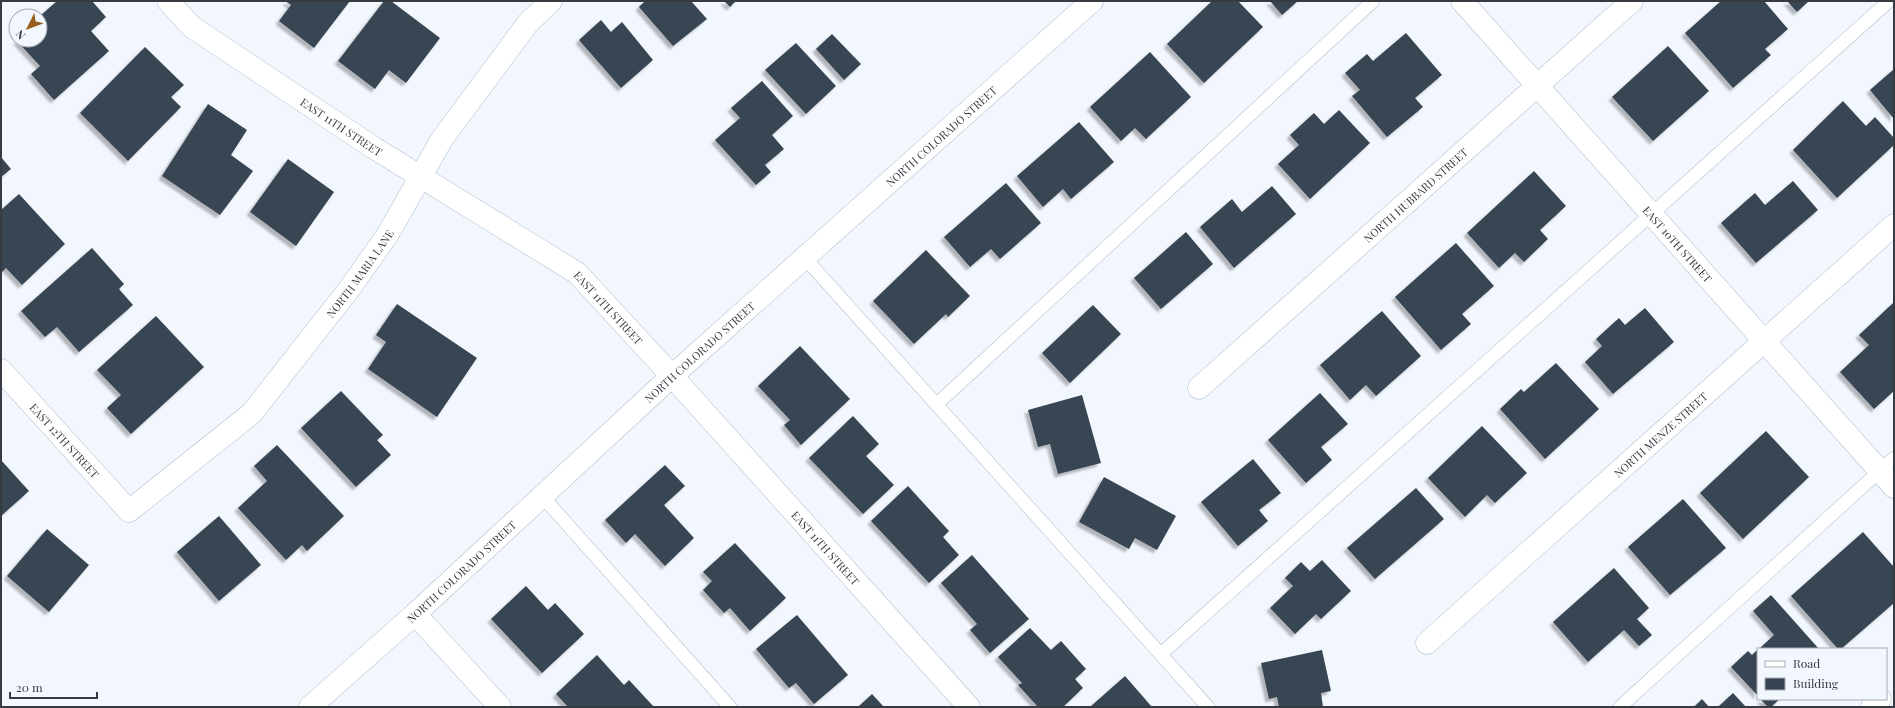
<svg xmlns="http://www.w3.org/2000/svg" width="1895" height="708" viewBox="0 0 1895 708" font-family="'Playfair Display',serif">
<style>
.building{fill:#394452;filter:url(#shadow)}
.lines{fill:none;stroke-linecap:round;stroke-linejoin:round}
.lane-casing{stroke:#afbccd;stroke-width:14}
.street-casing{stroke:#afbccd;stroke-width:23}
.secondary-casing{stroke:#afbccd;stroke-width:23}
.lane{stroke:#fff;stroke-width:13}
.street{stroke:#fff;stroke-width:22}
.secondary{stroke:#fff;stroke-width:22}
.labels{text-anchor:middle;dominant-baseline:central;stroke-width:4;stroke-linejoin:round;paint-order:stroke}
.street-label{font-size:11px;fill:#353b41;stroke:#f2f7fe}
</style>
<defs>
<filter id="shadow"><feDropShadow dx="-3.5" dy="3.5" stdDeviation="1" flood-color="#0004"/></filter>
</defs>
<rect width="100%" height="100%" fill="#f2f7fe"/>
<!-- building -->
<g class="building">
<polygon points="57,1 92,1 106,17 91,31 109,51 54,100 31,74 40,66 16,40 40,40 40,16"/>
<polygon points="285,1 350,1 314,48 279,21 291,5"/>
<polygon points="384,1 391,1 440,38 406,83 389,70 375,89 338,61"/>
<polygon points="645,1 691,1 707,19 673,46 639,7"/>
<polygon points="724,1 736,1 730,7"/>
<polygon points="1212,1 1238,1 1263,27 1204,83 1167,44"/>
<polygon points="1270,1 1298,1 1282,15"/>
<polygon points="1721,1 1764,1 1788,29 1765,49 1771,55 1733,88 1685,33"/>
<polygon points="1787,1 1809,1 1797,12"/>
<polygon points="601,20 611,32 622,22 653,60 621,88 579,40"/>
<polygon points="1406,33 1442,75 1415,98 1423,107 1387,137 1352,96 1360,90 1345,73 1367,54 1373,61"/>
<polygon points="832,34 861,64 844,80 816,49"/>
<polygon points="796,43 836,86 806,114 765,70"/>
<polygon points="1668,46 1709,91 1653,141 1612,97"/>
<polygon points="145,47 184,85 171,97 181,107 128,161 80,113"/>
<polygon points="1150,52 1191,97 1146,139 1135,128 1121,141 1090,107"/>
<polygon points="1894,69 1894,119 1870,90"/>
<polygon points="762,81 793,116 772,135 784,149 765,165 771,172 756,185 715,140 740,118 731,108"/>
<polygon points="1843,101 1866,126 1875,117 1894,138 1894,145 1837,198 1793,150"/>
<polygon points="208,104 247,130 231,155 253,171 220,215 162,176"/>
<polygon points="1339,110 1370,143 1310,199 1278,164 1299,145 1290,135 1314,113 1324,124"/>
<polygon points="1079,122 1114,162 1071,199 1063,189 1043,207 1017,176"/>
<polygon points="1,157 11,169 1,177"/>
<polygon points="288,159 334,192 296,246 250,212"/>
<polygon points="1534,171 1566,206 1540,230 1548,239 1524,262 1515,253 1499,268 1467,233"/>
<polygon points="1793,181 1818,210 1756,263 1721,223 1755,193 1765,205"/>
<polygon points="1006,183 1041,223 1000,259 991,249 970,267 944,237"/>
<polygon points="1272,186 1296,214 1234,268 1200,227 1232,199 1242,212"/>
<polygon points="19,194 65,244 22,285 6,268 1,273 1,210"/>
<polygon points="1186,232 1213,264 1161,309 1134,278"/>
<polygon points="1456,243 1494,286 1462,314 1471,324 1441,350 1395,297"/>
<polygon points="92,248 124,284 119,289 133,305 79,352 57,327 45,337 21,311"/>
<polygon points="926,250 970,296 948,317 946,314 914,344 873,301"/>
<polygon points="1893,303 1894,391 1874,409 1840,372 1869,345 1859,335"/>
<polygon points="397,304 477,358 437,417 368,369 386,342 376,335"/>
<polygon points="1093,305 1121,334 1070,383 1042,353"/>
<polygon points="1645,308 1674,342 1613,394 1585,362 1602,346 1596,339 1619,318 1625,325"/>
<polygon points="1382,311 1421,356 1376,396 1366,385 1350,400 1320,365"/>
<polygon points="156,316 204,367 131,434 107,408 121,395 97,370"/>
<polygon points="800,346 850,399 801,445 784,425 790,420 758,386"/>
<polygon points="1556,363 1599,409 1545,459 1500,409 1521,389 1524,392"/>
<polygon points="341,391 383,435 377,440 391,455 356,487 301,428"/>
<polygon points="1320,393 1348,424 1321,447 1332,460 1306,483 1268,440"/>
<polygon points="1082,395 1101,463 1058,474 1050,444 1038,447 1028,410"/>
<polygon points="853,416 879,444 866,456 894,485 863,514 809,458"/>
<polygon points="1482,426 1527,473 1495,503 1487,495 1465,517 1428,478"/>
<polygon points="1766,431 1809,477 1743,539 1700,493"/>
<polygon points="277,445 344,516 307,551 302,545 286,560 238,508 267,481 254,466"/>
<polygon points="1253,459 1281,493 1259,510 1268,521 1238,546 1201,502"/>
<polygon points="1,460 29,491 1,516"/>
<polygon points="665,465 685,486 664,505 694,538 665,566 635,534 626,543 605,520"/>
<polygon points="1104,477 1176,516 1157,550 1135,538 1129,549 1079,522"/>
<polygon points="908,486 949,531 943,537 959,555 929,583 871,521"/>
<polygon points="1416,488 1444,519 1375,579 1347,548"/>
<polygon points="1683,499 1726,548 1670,595 1628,547"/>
<polygon points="219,516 261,565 219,601 177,552"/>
<polygon points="47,529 89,565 49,612 7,576"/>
<polygon points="1863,532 1894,567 1894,603 1841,649 1838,649 1791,596"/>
<polygon points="735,543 786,598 750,631 730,608 724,613 703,590 712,581 703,572"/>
<polygon points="972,555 1029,619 990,653 970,630 977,624 941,583"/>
<polygon points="1322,560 1351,591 1321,619 1316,614 1295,634 1270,608 1293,586 1285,578 1301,562 1310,571"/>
<polygon points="1614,568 1649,608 1637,619 1652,635 1639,646 1624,630 1588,662 1553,622"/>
<polygon points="526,586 548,610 555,603 584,634 542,673 491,619"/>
<polygon points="1771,595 1819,649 1759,649 1774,635 1753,611"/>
<polygon points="797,615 848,675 814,704 796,683 789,688 756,649"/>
<polygon points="1030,628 1051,650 1061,641 1086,669 1075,679 1083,688 1063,707 1038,707 1018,685 1022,683 998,657"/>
<polygon points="1758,649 1758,696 1731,667 1748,651 1752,655"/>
<polygon points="1322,650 1331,691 1321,693 1323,707 1279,707 1277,697 1269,699 1261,663"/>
<polygon points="597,655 624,685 629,680 654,707 568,707 556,694"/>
<polygon points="1125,676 1152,707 1090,707"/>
<polygon points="1733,693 1746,707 1718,707"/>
<polygon points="872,694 884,707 858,707"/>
<polygon points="1702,699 1709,707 1694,707"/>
<polygon points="1760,699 1780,699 1771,707 1768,707"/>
</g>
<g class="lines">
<defs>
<g id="lane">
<polyline points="804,257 1208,707"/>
<polyline points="937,404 1373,1"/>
<polyline points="542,496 730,707"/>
<polyline points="1161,654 1889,1"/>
<polyline points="1620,707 1894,458"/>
</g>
<g id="street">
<path id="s1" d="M 168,1 L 192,27 L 374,148 L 577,273 L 672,376 L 969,707"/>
<path id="s2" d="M 1462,1 L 1894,487"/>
<path id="s3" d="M 1,370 L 129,511 L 252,413 L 350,288 L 388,234 L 442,139 L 528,23 L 551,1"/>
<path id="s4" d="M 1199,388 L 1632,1"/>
<polyline points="415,614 500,707"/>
<path id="s5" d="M 1427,643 L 1894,225"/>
<polyline points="1872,707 1880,699"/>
</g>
<g id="secondary">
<path id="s6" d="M 310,707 L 415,614 L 672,376 L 1092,1"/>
</g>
</defs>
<!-- lane casing -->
<use href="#lane" class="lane-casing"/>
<!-- street casing -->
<use href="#street" class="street-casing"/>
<!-- secondary casing -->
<use href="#secondary" class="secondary-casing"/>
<!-- lane -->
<use href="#lane" class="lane"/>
<!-- street -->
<use href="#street" class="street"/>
<!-- secondary -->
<use href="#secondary" class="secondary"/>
</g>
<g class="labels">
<!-- street labels -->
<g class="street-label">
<text stroke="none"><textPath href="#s1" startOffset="215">EAST 11TH STREET</textPath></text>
<text stroke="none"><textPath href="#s6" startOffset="851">NORTH COLORADO STREET</textPath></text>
<text stroke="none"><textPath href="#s4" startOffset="290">NORTH HUBBARD STREET</textPath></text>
<text stroke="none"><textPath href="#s2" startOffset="325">EAST 10TH STREET</textPath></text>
<text stroke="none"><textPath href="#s3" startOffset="524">NORTH MARIA LANE</textPath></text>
<text stroke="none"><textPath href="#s1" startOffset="539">EAST 11TH STREET</textPath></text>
<text stroke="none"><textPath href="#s6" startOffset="527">NORTH COLORADO STREET</textPath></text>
<text stroke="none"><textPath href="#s5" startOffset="313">NORTH MENZE STREET</textPath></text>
<text stroke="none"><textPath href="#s3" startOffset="95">EAST 12TH STREET</textPath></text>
<text stroke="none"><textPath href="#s1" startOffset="863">EAST 11TH STREET</textPath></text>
<text stroke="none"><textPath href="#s6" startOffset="203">NORTH COLORADO STREET</textPath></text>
</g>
</g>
<!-- border -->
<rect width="1895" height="708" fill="none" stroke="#353b41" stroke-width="4"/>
<!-- legend -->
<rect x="1757" y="648" width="130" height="52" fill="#f2f7fe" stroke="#a6acb2"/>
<rect x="1765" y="661" width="20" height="6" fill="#ffffff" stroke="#a6acb2"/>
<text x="1793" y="668" font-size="12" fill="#353b41">Road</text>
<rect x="1765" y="678" width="20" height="12" fill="#394452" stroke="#a6acb2"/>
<text x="1793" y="688" font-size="12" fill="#353b41">Building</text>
<!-- north arrow -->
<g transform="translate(28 28) rotate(228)"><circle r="19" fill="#f2f7fe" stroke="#a6acb2"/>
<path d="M0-3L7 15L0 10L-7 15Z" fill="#975e1b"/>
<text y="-6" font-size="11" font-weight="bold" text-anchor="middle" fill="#353b41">N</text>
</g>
<!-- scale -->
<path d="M10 692v6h87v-6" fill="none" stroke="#353b41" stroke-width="2"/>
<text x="16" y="692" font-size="12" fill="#353b41" stroke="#f2f7fe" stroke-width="3" paint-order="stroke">20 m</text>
</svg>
